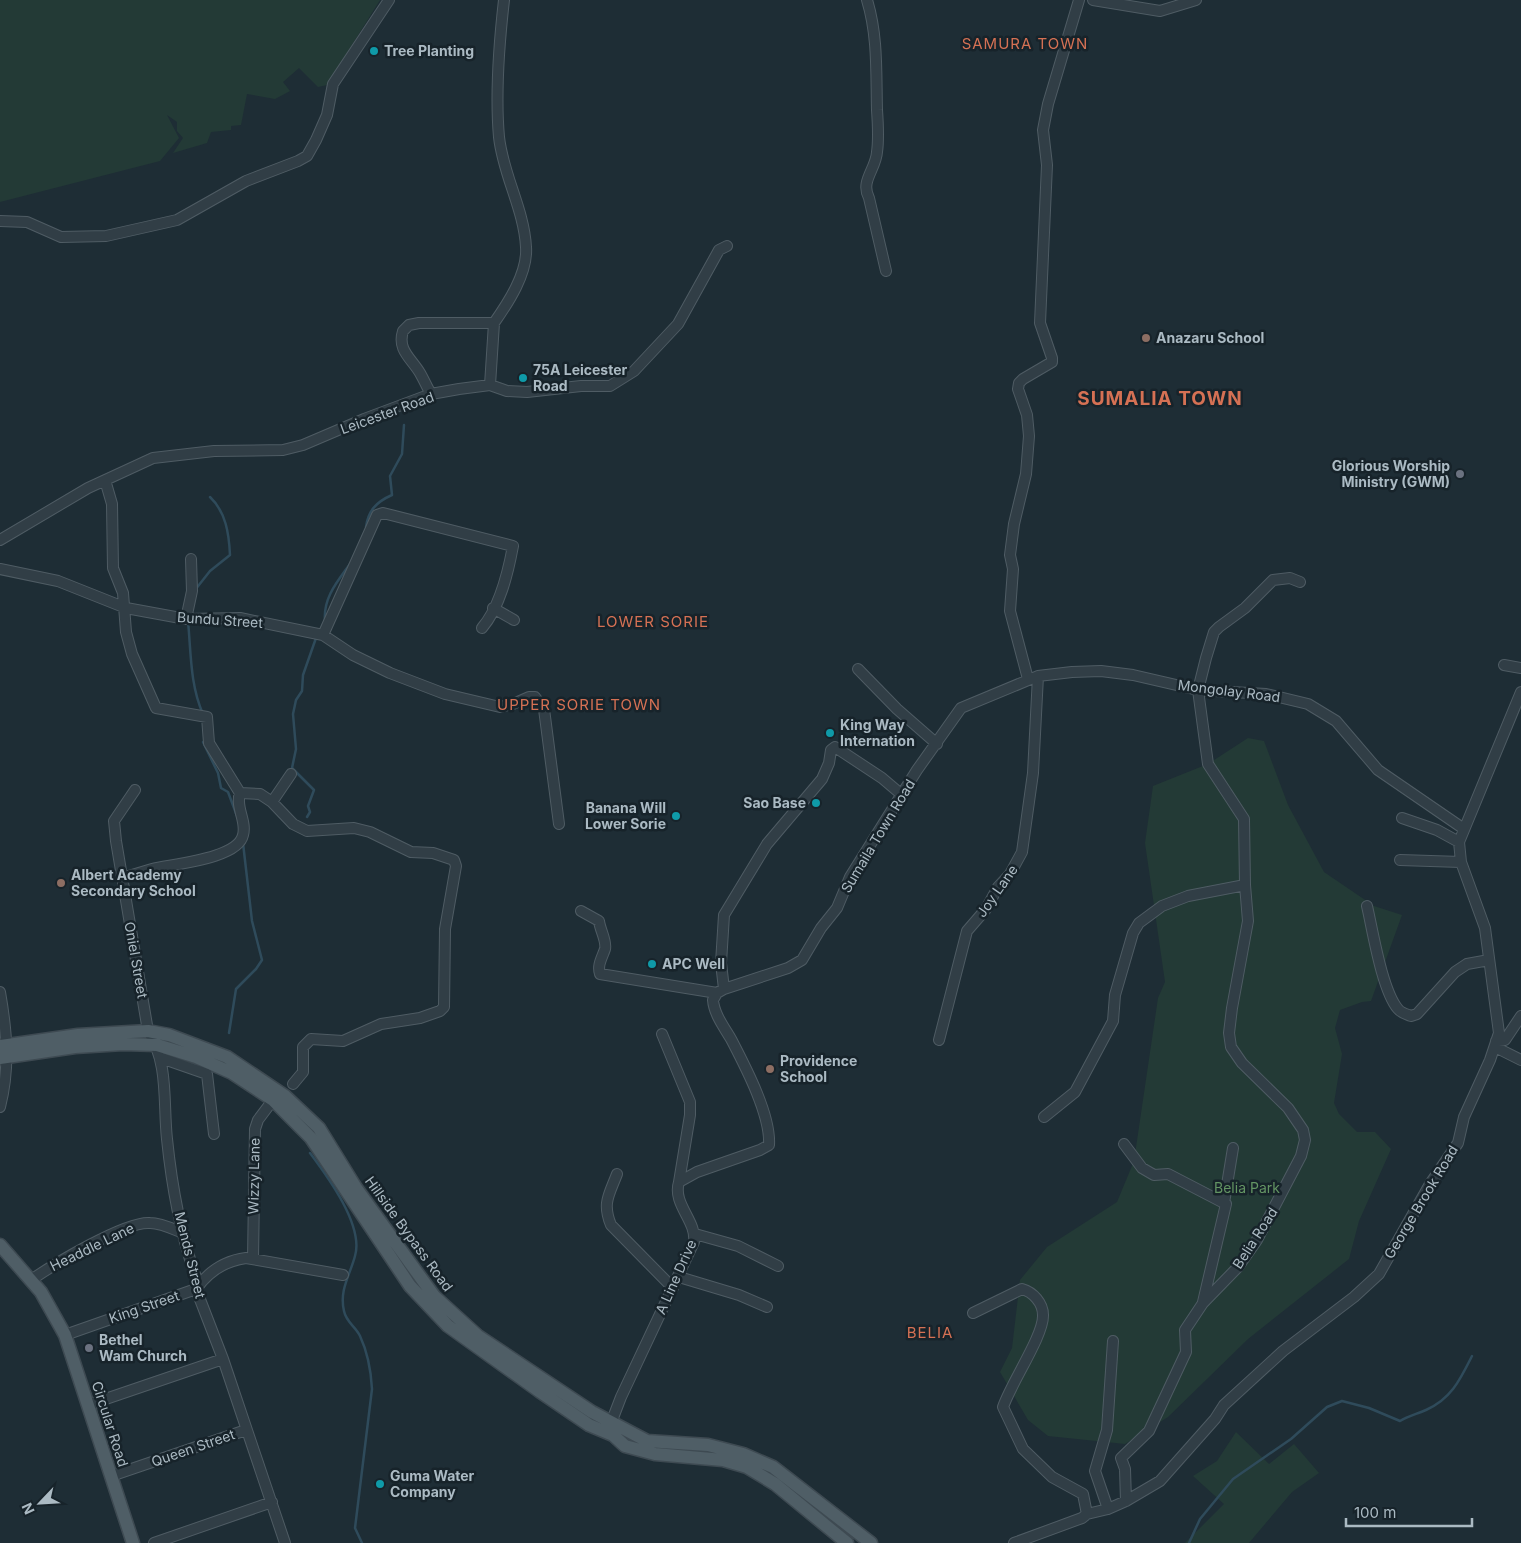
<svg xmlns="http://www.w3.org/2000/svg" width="1521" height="1543" viewBox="0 0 1521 1543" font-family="Inter,sans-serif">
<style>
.green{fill:#233a36}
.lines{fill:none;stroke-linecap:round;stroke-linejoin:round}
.stream{stroke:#2f4b5b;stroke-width:2.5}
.minor-casing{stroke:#4f5c64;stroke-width:12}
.major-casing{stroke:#3e4a52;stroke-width:15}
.minor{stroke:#313e46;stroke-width:10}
.major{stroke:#4f5e66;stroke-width:12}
.culture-dot{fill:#0f9aa8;stroke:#17232a;stroke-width:2}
.education-dot{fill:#8d6e63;stroke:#17232a;stroke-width:2}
.worship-dot{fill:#6b7280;stroke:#17232a;stroke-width:2}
.labels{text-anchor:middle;stroke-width:5;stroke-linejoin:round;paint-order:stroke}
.poi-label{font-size:14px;font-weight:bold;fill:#abbac3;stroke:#17232a;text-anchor:start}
.street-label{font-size:14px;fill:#abbac3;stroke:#17232a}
.park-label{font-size:14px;fill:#639463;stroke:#17232a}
.neighbourhood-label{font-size:15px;letter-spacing:1px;fill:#d57154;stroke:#17232a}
.district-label{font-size:19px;font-weight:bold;letter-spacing:1px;fill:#d57154;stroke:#17232a}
</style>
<rect width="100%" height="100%" fill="#1e2d35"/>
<path class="green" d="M0 0H380L327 85 318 87 299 68 283 82 290 91 275 99 247 94 241 125 231 126V130L211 132 207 143 173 153 183 138 177 131V122L167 115 179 138 160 161 0 202Z
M1248 738 1264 741 1288 805 1324 872 1374 906 1402 915 1371 1001 1362 1002 1340 1010 1335 1028 1342 1054 1334 1103 1339 1114 1357 1132H1375L1391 1149 1359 1221 1349 1259 1248 1339 1168 1417 1125 1444 1048 1436 1028 1420 1000 1372 1012 1348 1020 1280 1047 1247 1117 1202 1134 1161 1158 998 1165 982 1145 843 1153 786 1208 764Z
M1236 1432 1269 1464 1294 1444 1319 1473 1292 1492 1249 1543H1185L1224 1504 1193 1476 1217 1461Z"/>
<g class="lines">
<path class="stream" d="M366 527C368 511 376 502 392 495L390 476 402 454 404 425
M195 590 210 571 230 555C229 534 226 512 210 497
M188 621C191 652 190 685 203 714
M325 621C323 598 337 582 350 564
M207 740 203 742 218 773 221 788 228 792 237 816
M307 817 310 812 308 806 314 790 292 768 296 749 293 714 296 700 302 691 303 675 316 638
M229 1033 236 989 256 969 262 960 252 921 243 843
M310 1153C328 1177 364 1226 355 1256 350 1275 339 1290 344 1311 346 1322 356 1327 360 1336 368 1353 371 1371 372 1389L355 1528 362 1543
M1189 1543 1200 1519 1233 1479 1291 1439 1327 1407 1342 1401 1369 1408 1400 1421C1408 1416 1417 1414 1426 1410 1451 1399 1460 1380 1472 1356"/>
<defs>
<path id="minor" d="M867 0C878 36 876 73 877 110 878 124 879 138 877 152 876 169 860 181 869 198L886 271
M1093 0 1160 11 1196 0
M0 221 27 222 61 237 106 236 177 220 246 181 298 161 307 156 316 140 327 115 333 84 389 0
M490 385 494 323
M431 394C427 387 424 380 420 373 411 358 397 350 403 331L409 325 419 323H494C508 303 528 273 526 247 524 209 503 175 499 137 495 92 499 44 504 0
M105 480 112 504 113 568 123 593 126 632 132 654 156 708 207 717 209 743 240 793C235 807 247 821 243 835 238 859 172 864 152 869 142 872 132 875 122 878
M0 540 88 488 153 458 214 451 283 450 303 445 364 419 431 394 459 389 490 385 507 391 527 392 581 386H610L634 371 678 324 719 250 727 246
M0 569 58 581 126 608 186 619 240 618 323 635 353 655 390 673 445 694 500 707 513 704 529 697H535L544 709 559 824
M493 608 514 620
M186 619 192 591 191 559
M323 635 377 515 383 513 513 546C508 573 500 607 482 628
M1504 665 1521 668
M858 669 897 709 937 744
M1028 679 1010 611 1013 569 1010 555 1014 524 1026 474 1029 436 1027 415 1018 389 1019 383 1023 379 1052 362V358L1040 323 1047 165 1043 130 1048 104 1079 0
M135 790 114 821 116 841 148 1031C169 1063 163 1103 167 1139 172 1188 181 1239 199 1285
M240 793 260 794 272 802 293 824 307 831 354 828 370 832 411 852 433 853 454 860 456 866 445 929 444 1007 440 1011 420 1018 381 1024 343 1041 311 1039 303 1047V1072L293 1084
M272 802 291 774
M1402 818 1437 830 1459 842
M1400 860 1461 862
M1367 906C1373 932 1382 990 1398 1009 1401 1013 1406 1014 1411 1016L1417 1014 1455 972 1467 964 1489 960
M581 911 599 921C600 930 607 941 605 949 602 958 597 965 600 974L717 993
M724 989 721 963 724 915 767 844 822 779 829 763 831 750 835 747 882 778 902 795
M0 992C7 1032 10 1068 0 1107
M662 1034 690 1102V1115L679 1182
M939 1040 967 931 986 909 998 887 1010 874 1022 852 1033 773 1038 676
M1496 1041 1505 1040 1521 1016
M1495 1047 1521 1060
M161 1058 207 1074 214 1134
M1044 1117 1075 1092 1113 1021 1115 995 1133 933 1139 923 1162 906 1188 896 1245 885
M1124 1144 1142 1168 1154 1175 1168 1174 1224 1203
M617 1174C609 1195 602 1203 611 1225L673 1288
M695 1234 738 1246 778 1266
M253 1259 255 1129 258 1120 273 1100
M679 1277 739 1295 767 1307
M31 1280C53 1265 125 1221 150 1223 161 1223 173 1229 183 1233
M1203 1302 1226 1204 1224 1203 1233 1148
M973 1313 1022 1289C1033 1292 1043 1303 1043 1315 1044 1335 1011 1383 1003 1407L1023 1449 1052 1477 1083 1494 1087 1514
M65 1335 196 1289
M88 1405 223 1359
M612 1429 611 1423 621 1397 694 1242C697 1221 672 1204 679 1182L697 1172 760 1150 769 1145C771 1115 745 1066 731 1039 724 1027 714 1014 713 1000L717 993 724 989 788 968 802 960 821 928 837 908 850 877 917 770 961 708 1038 676 1072 672 1101 671 1133 675 1198 690 1266 694 1308 704 1336 721 1378 770 1464 829
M111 1476 246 1430
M1126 1501 1125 1469 1121 1458 1149 1431 1186 1352 1185 1330 1203 1303 1238 1267 1257 1240 1301 1156 1305 1140 1303 1130 1288 1108 1242 1063 1231 1047 1229 1033 1232 1008 1248 921 1245 885 1244 819 1208 764 1198 690 1206 658 1214 632 1219 627 1245 608 1273 580 1290 578 1300 582
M1108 1509 1095 1471 1107 1430 1113 1341
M154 1543 272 1502
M285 1543 223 1359 196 1289C208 1272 223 1261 246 1258L343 1275
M1014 1543 1082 1518 1087 1514 1108 1509 1126 1501 1160 1481 1215 1419 1224 1405 1283 1351 1354 1297 1379 1274 1430 1184 1458 1143 1464 1117 1490 1060 1499 1033 1485 928 1461 862 1459 842 1521 692"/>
<path id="major" d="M0 1046 78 1035 148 1031 169 1035 227 1057 285 1096 319 1128 356 1188 434 1296 478 1336 592 1412 647 1441 708 1445 743 1454 773 1467 871 1543
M0 1058 75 1047 123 1044 157 1045 196 1057 232 1073 273 1100 311 1138 410 1286 448 1326 539 1391 589 1425 613 1435 625 1446 655 1454 723 1460 747 1467 775 1484 847 1543
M0 1245 41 1292 65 1335 133 1543"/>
</defs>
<use href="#minor" class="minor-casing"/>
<use href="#major" class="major-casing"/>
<use href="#minor" class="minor"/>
<use href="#major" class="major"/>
</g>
<g class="culture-dot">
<circle cx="374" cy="51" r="5"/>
<circle cx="523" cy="378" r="5"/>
<circle cx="830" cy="733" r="5"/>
<circle cx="816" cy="803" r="5"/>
<circle cx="676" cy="816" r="5"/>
<circle cx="652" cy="964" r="5"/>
<circle cx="380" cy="1484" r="5"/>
</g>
<g class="education-dot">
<circle cx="1146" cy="338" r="5"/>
<circle cx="61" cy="883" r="5"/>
<circle cx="770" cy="1069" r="5"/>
</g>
<g class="worship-dot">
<circle cx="1460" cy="474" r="5"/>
<circle cx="89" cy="1348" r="5"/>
</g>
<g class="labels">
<g class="poi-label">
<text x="384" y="56">Tree Planting</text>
<text x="1156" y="343">Anazaru School</text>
<text x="533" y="375">75A Leicester<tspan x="533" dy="16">Road</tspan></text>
<text x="1450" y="471" text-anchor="end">Glorious Worship<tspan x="1450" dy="16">Ministry (GWM)</tspan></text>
<text x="840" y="730">King Way<tspan x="840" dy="16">Internation</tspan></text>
<text x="806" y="808" text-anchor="end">Sao Base</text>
<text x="666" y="813" text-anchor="end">Banana Will<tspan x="666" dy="16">Lower Sorie</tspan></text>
<text x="71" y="880">Albert Academy<tspan x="71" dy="16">Secondary School</tspan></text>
<text x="662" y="969">APC Well</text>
<text x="780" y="1066">Providence<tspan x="780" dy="16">School</tspan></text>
<text x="99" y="1345">Bethel<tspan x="99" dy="16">Wam Church</tspan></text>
<text x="390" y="1481">Guma Water<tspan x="390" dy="16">Company</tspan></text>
</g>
<g class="street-label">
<text transform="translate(387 413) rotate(-20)" y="5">Leicester Road</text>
<text transform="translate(220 620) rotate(4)" y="5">Bundu Street</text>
<text transform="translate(1229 691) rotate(7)" y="5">Mongolay Road</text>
<text transform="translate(878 836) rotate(-59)" y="5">Sumaila Town Road</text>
<text transform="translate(997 891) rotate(-55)" y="5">Joy Lane</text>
<text transform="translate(136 960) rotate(80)" y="5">Oniel Street</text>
<text transform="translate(254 1176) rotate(-89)" y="5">Wizzy Lane</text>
<text transform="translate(1421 1202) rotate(-59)" y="5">George Brook Road</text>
<text transform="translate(409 1234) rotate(54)" y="5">Hillside Bypass Road</text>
<text transform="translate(1255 1238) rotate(-57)" y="5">Belia Road</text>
<text transform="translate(92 1247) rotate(-26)" y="5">Headdle Lane</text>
<text transform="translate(190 1255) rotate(76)" y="5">Mends Street</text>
<text transform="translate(676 1277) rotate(-66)" y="5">A Line Drive</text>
<text transform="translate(144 1307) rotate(-19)" y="5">King Street</text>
<text transform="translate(110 1424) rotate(72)" y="5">Circular Road</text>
<text transform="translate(193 1448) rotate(-19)" y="5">Queen Street</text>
</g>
<g class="park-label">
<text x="1247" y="1193">Belia Park</text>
</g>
<g class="neighbourhood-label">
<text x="1025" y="49">SAMURA TOWN</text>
<text x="653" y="627">LOWER SORIE</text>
<text x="579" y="710">UPPER SORIE TOWN</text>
<text x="930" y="1338">BELIA</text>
</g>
<g class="district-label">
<text x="1160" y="405">SUMALIA TOWN</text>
</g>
</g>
<g transform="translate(40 1503) rotate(245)" stroke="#17232a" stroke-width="4" paint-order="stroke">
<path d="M0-4L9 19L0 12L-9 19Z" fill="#abbac3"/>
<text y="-8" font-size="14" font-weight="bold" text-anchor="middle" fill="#abbac3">N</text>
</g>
<path d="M1346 1518v8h126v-8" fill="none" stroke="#abbac3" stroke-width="2.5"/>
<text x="1354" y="1518" font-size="15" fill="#abbac3" stroke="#17232a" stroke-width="4" paint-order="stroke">100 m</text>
</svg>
